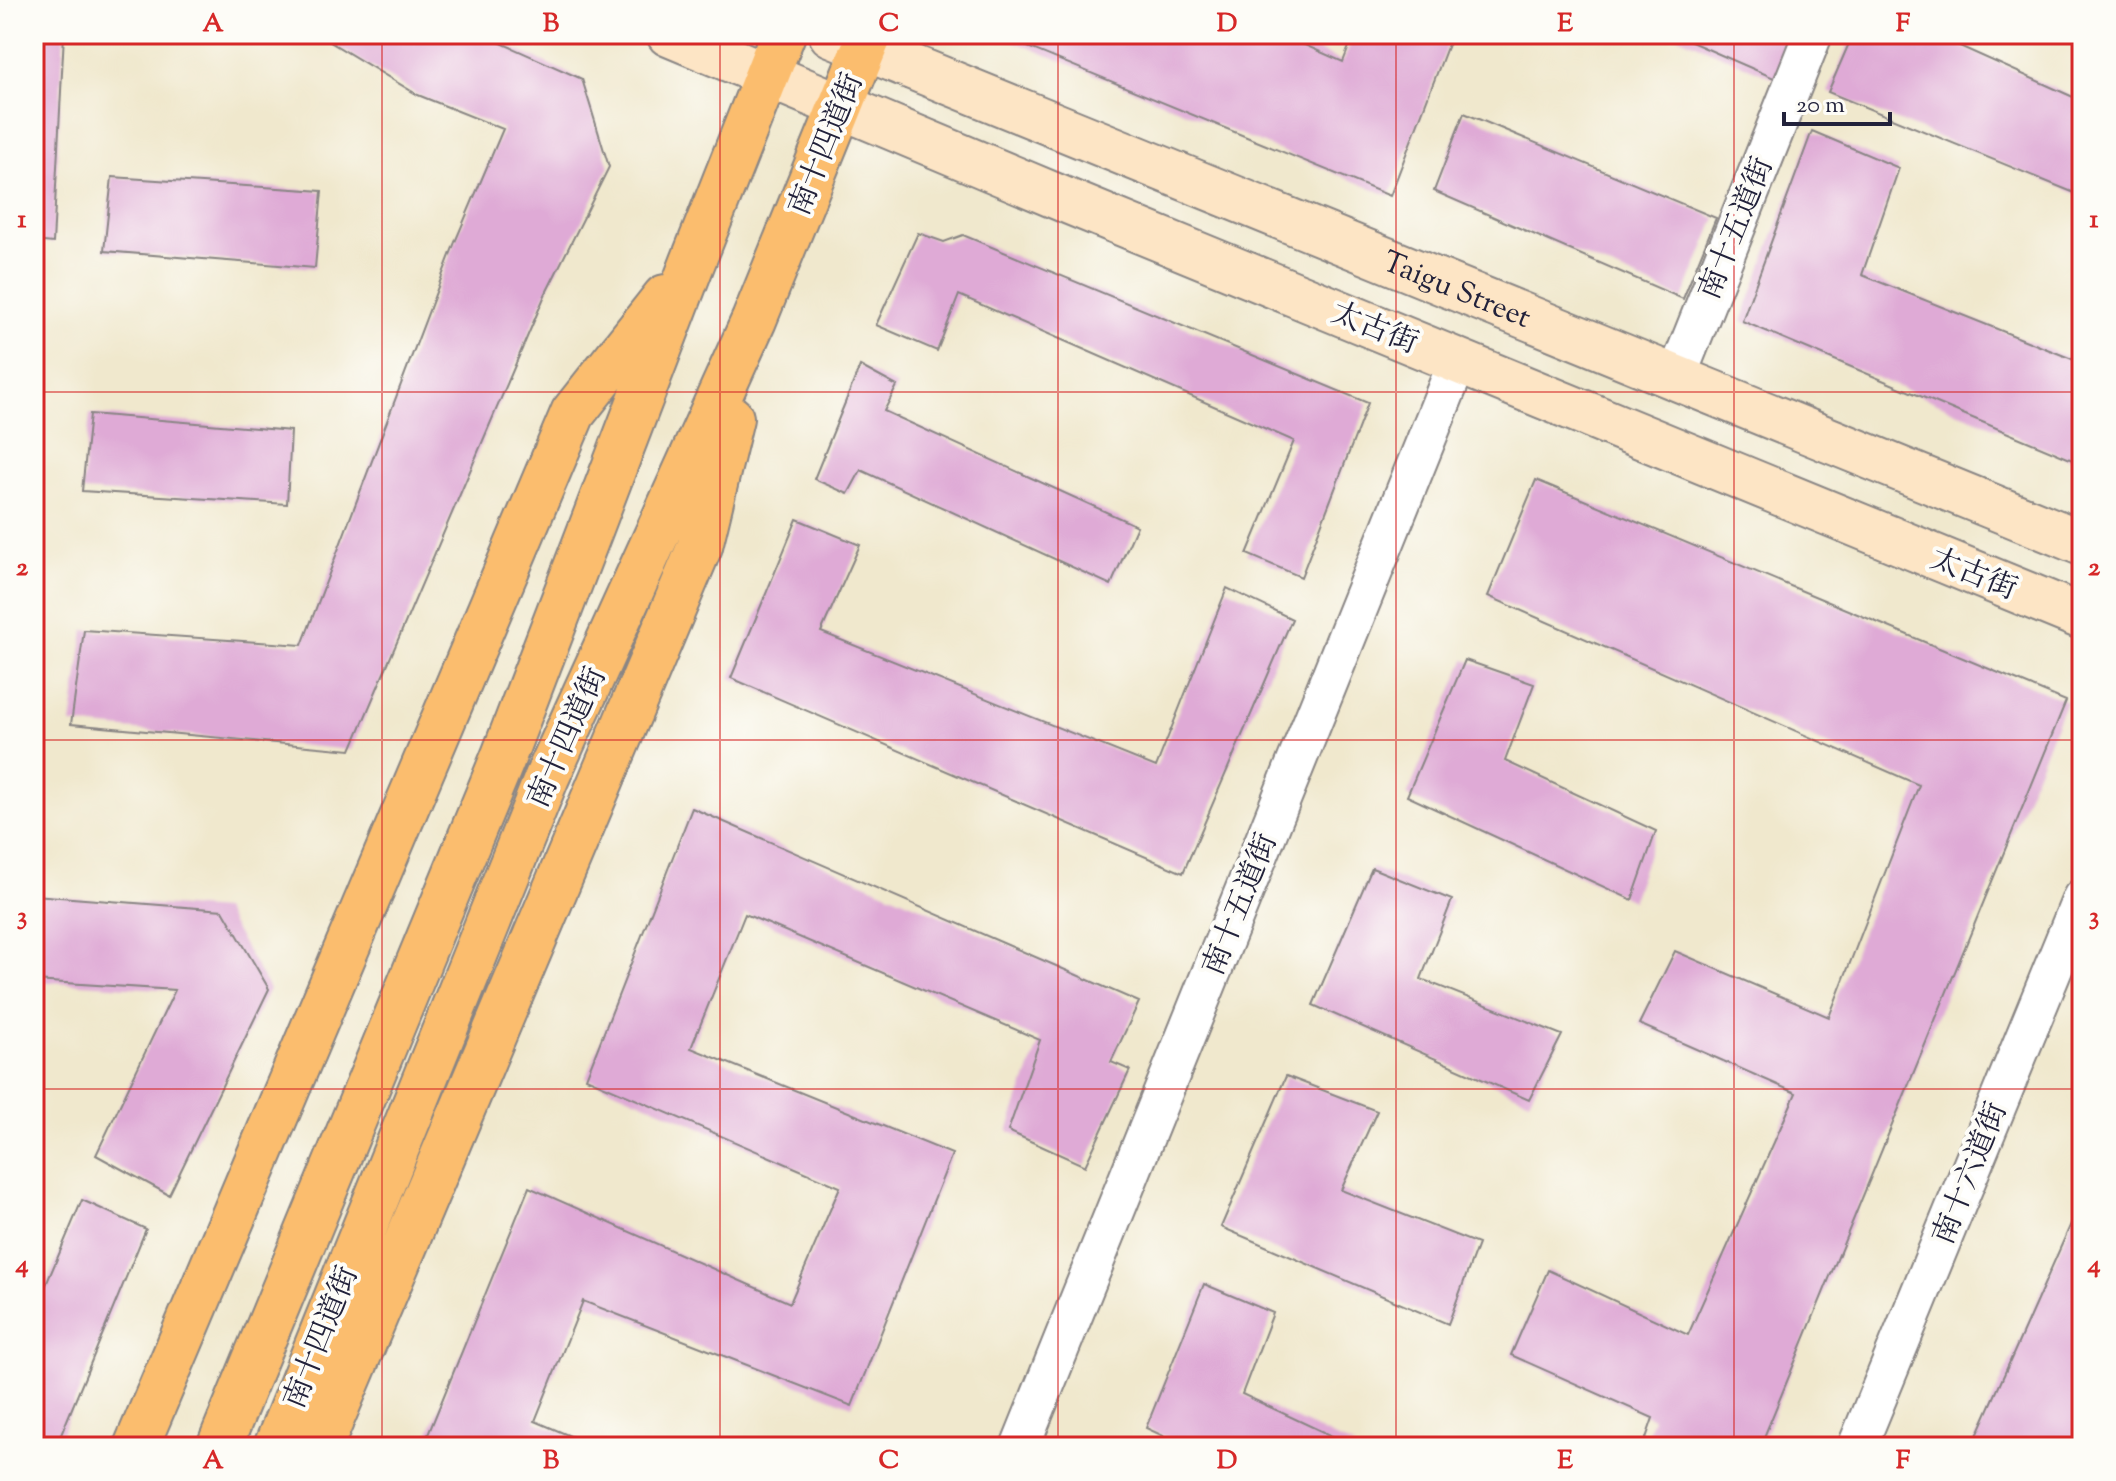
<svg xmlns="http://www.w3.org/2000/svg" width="2116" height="1481" viewBox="0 0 2116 1481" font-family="'Sorts Mill Goudy','Noto Serif SC',serif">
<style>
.building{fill:#dfaad6}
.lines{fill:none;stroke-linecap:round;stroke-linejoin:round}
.tertiary-casing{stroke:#898584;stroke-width:42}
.secondary-casing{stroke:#898584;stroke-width:48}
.primary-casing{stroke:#898584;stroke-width:48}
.tertiary{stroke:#fff;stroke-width:38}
.secondary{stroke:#fde5c5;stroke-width:44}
.primary{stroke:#fbbd6e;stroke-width:44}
.grid{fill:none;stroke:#d62828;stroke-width:2;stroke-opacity:0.55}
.labels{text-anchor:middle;stroke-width:8;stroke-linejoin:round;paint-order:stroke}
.street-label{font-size:30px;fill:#22223b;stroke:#fdfcf7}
.neatline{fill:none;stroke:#d62828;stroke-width:3}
.grid-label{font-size:26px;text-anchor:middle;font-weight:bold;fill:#d62828}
</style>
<rect width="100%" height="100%" fill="#fdfcf7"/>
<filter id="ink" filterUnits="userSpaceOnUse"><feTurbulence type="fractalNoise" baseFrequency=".0125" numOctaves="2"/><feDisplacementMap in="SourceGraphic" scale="16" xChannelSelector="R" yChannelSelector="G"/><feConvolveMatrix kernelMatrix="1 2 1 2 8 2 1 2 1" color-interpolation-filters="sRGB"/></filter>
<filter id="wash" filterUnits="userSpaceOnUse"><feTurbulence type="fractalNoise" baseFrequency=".006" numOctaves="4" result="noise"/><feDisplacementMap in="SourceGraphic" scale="32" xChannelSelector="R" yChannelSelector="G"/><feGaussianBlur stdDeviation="1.8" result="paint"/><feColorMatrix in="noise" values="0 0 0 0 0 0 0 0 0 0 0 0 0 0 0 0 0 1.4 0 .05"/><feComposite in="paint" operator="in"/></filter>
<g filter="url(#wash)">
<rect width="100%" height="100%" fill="#f0e8cd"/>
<g id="blocks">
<path class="building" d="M34 34H64L53 243 34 241Z
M317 34H481L582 79 609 167 545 295 351 750 71 724 84 630 302 645 455 242 503 129 418 95Z
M996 34H1280L1343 62 1354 34H1452L1390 196Z
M1673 34H1803L1783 82Z
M1853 34H1933L2082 101V196L1828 92Z
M1464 113 1716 218 1683 299 1434 191Z
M1812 131 1899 168 1862 275 2082 363V464L1742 321Z
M112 177 322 191 315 268 104 251Z
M918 233 944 242 963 235 1368 403 1301 577 1247 554 1294 441 959 295 937 351 876 325Z
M860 366 897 386 884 411 1137 526 1111 585 861 470 848 494 814 479Z
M90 414 291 431 287 504 82 491Z
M1536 480 2066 701 1760 1447H1643L1653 1418 1511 1355 1548 1270 1688 1335 1796 1093 1639 1024 1675 951 1829 1017 1919 785 1488 596Z
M797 519 860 545 821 632 1156 767 1227 588 1292 619 1183 873 731 678Z
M1465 660 1534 684 1505 761 1656 831 1632 900 1407 796Z
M692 808 1139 1002 1111 1062 1130 1070 1085 1166 1008 1131 1040 1040 745 914 691 1048 952 1154 852 1406 583 1301 535 1421 596 1447H423L529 1187 790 1303 840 1187 586 1078Z
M1372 868 1452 900 1421 979 1562 1035 1529 1100 1313 1005Z
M34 895 223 910 269 989 169 1195 96 1155 175 990 34 981Z
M1286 1076 1377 1111 1341 1190 1478 1244 1448 1324 1221 1227Z
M2082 1199V1447H1972Z
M82 1200 146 1229 56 1447H34V1313Z
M1204 1284 1273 1313 1242 1394 1355 1447H1187L1146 1428Z"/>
</g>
</g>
<g filter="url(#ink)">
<use href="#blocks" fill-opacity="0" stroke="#898584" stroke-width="2"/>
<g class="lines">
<defs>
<path id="tertiary" d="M1676 378 1813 34
M1020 1447 1458 361
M1857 1447 2082 898"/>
<g id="secondary">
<path d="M669 34 1065 200 2082 617"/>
<path id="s1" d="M831 34 2082 543"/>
</g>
<path id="primary" d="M136 1447 573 413 665 297
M219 1447 503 758 692 264 783 34
M276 1447 547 777 754 320 870 34
M320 1447 700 546 731 418"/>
</defs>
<use href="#tertiary" class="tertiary-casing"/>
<use href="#secondary" class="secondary-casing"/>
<use href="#primary" class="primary-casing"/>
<use href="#tertiary" class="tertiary"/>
<use href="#secondary" class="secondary"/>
<use href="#primary" class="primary"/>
</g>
</g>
<path class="grid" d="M382 34V1447M720 34V1447M1058 34V1447M1396 34V1447M1734 34V1447M34 392H2082M34 740H2082M34 1089H2082"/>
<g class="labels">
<g class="street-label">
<text transform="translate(825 144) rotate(-68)" y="10">南十四道街</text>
<text transform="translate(1735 228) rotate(-68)" y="10">南十五道街</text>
<text dy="10" stroke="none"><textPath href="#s1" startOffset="676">Taigu Street</textPath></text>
<text transform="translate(1375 327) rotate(22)" y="10">太古街</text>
<text transform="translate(1974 573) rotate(22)" y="10">太古街</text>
<text transform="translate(566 737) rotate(-66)" y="10">南十四道街</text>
<text transform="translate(1239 904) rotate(-68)" y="10">南十五道街</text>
<text transform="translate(1969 1173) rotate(-68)" y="10">南十六道街</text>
<text transform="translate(320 1337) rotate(-68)" y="10">南十四道街</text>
</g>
</g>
<rect width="2116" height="1481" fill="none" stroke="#fdfcf7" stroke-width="88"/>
<path d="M1784 112v12h106v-12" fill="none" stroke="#22223b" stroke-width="4"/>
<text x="1796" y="112" font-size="24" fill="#22223b" stroke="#fdfcf7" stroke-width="6" paint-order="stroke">20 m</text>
<rect x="44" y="44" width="2028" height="1393" class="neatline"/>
<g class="grid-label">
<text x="213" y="31">A</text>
<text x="551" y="31">B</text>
<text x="889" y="31">C</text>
<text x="1227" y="31">D</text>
<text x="1565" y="31">E</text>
<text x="1903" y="31">F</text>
<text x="22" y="227">1</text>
<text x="2094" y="227">1</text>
<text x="22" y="575">2</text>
<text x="2094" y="575">2</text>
<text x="22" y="924">3</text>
<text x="2094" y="924">3</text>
<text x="22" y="1272">4</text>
<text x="2094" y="1272">4</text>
<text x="213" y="1468">A</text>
<text x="551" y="1468">B</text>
<text x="889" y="1468">C</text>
<text x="1227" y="1468">D</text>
<text x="1565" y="1468">E</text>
<text x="1903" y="1468">F</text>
</g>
</svg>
